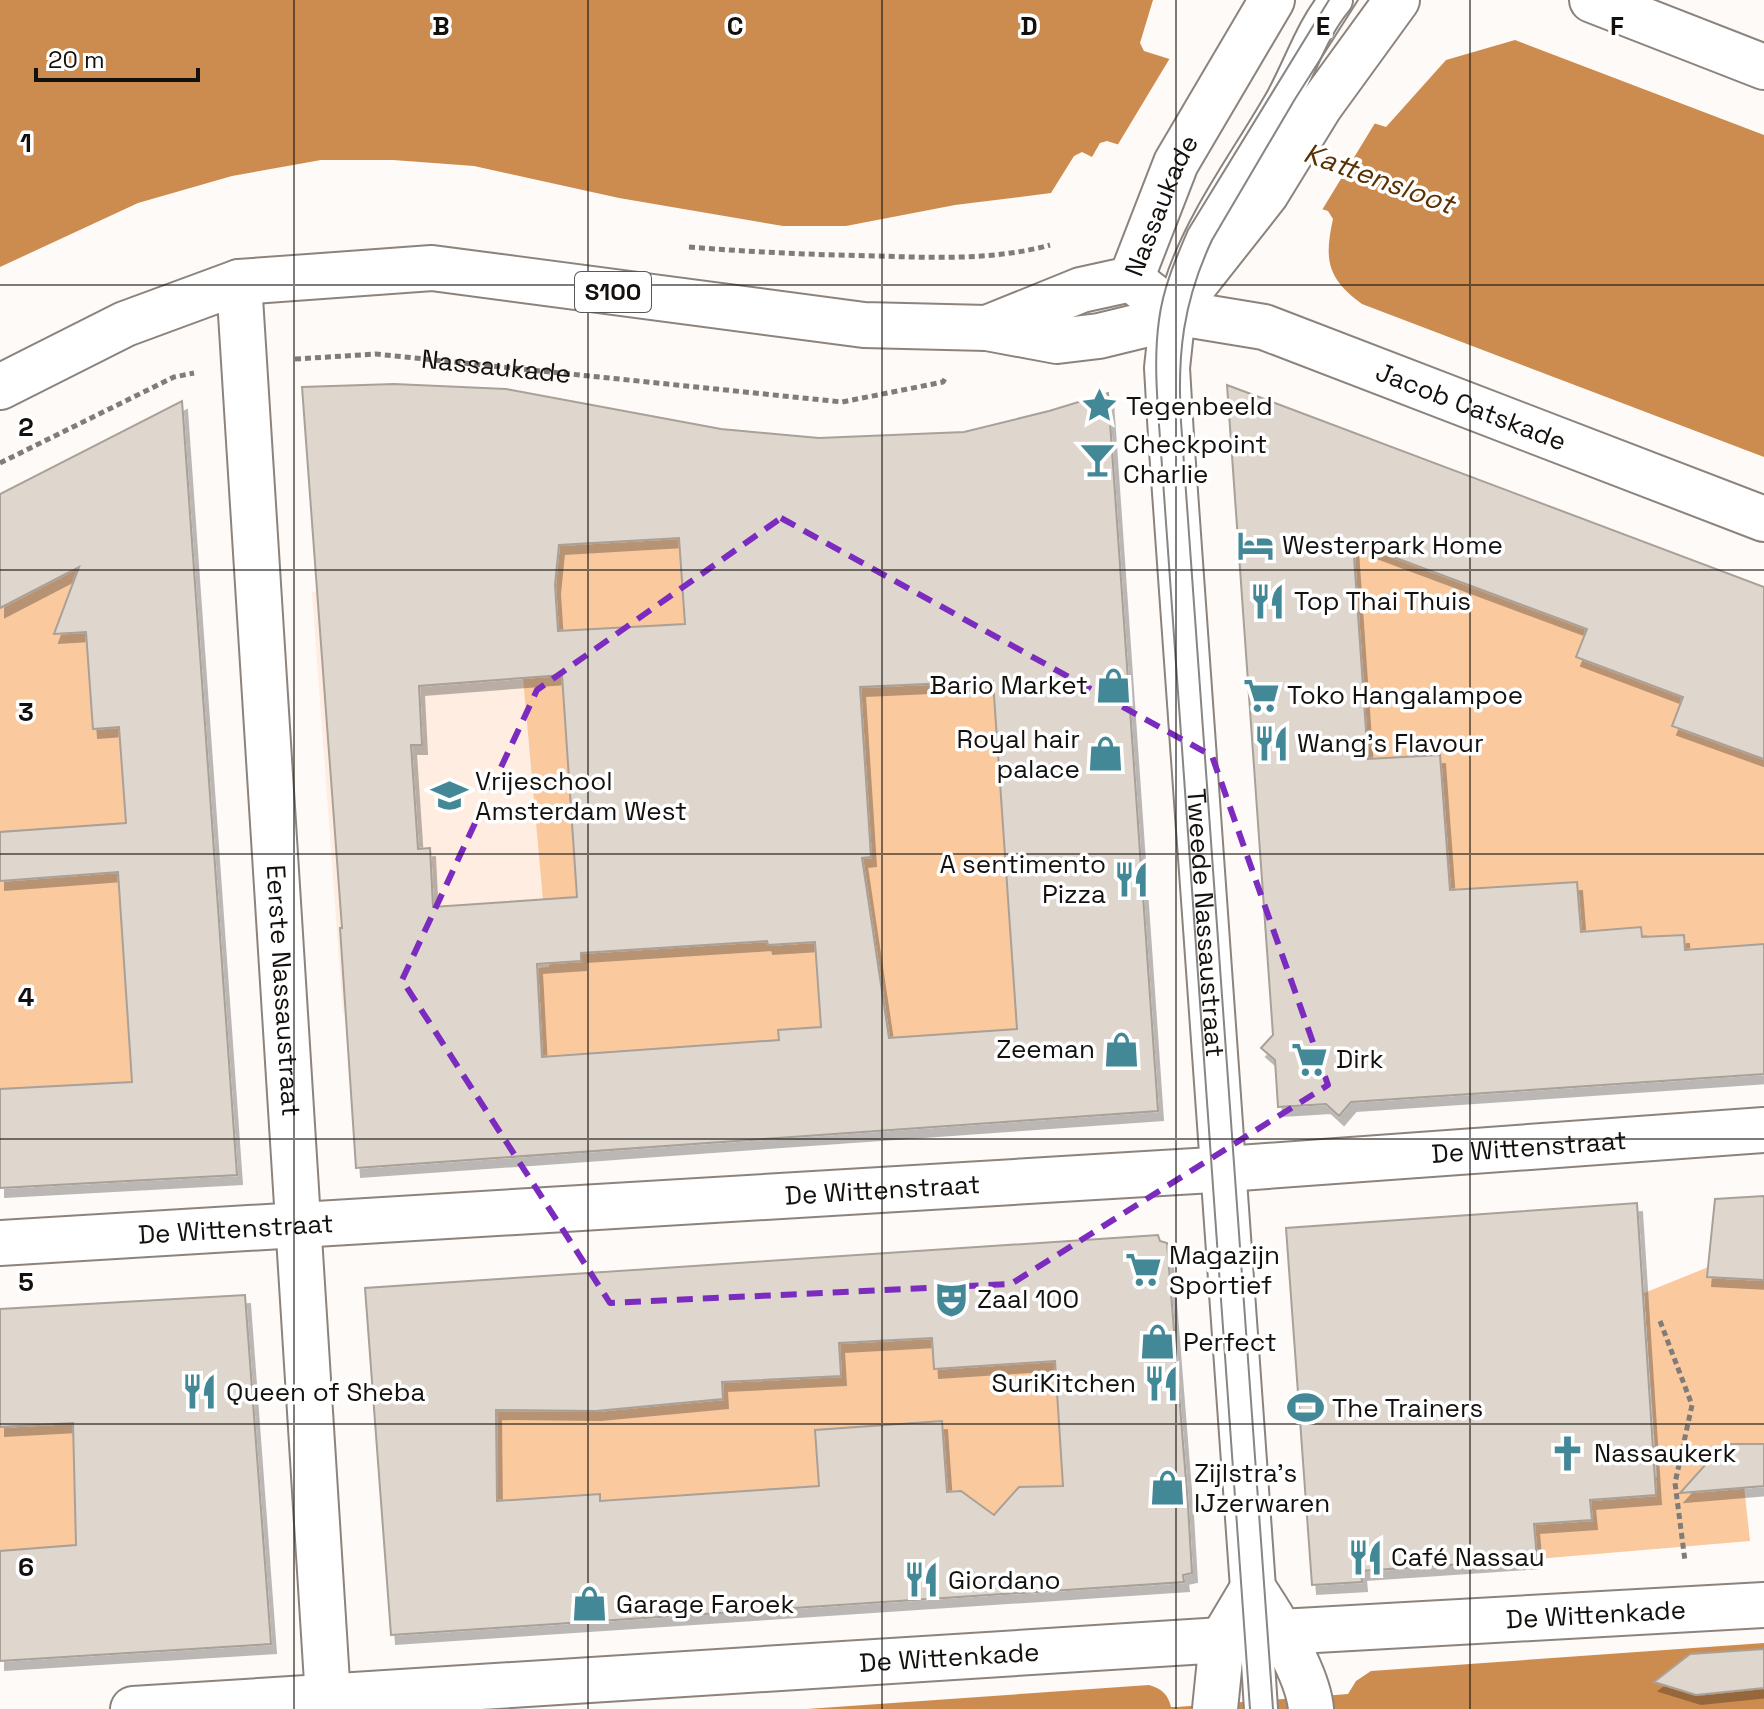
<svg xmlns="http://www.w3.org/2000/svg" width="1764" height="1709" viewBox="0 0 1764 1709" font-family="'Space Grotesk',sans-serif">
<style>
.built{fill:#feede0}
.green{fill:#fac99e}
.water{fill:#cd8c4f}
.pier{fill:#fefaf7}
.building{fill:#dfd6ce;stroke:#a9a098;stroke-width:2;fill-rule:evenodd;filter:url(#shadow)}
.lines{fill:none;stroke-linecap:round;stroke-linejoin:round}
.lane-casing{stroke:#8c837c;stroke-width:36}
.street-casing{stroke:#8c837c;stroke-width:48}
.secondary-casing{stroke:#8c837c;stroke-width:48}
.primary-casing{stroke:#8c837c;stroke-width:48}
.path{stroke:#807c79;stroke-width:5;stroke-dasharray:6 4;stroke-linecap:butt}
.lane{stroke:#fff;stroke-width:32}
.street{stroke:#fff;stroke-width:44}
.secondary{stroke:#fff;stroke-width:44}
.primary{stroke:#fff;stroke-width:44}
.tram{stroke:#888582;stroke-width:2}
.marked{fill:none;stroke:#7b2cbf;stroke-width:6;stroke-dasharray:16 10;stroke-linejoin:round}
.grid{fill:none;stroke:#13100d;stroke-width:2;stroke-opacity:0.55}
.labels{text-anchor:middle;stroke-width:7;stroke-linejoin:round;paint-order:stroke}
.shield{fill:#fff;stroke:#5a5856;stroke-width:2}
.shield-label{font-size:24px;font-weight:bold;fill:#13100d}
.street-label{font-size:26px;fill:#13100d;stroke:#fff}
.poi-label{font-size:26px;fill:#13100d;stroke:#fff;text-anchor:start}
.water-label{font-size:28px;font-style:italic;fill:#5b3100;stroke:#fff}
.grid-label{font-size:26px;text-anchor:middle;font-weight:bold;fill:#13100d;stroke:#fff;stroke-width:7;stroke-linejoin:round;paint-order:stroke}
</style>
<defs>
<filter id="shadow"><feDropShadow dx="5" dy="9" stdDeviation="0" flood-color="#0004"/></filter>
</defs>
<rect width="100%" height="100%" fill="#fefaf7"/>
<path class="built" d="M558 572 584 1000 343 1014 312 592Z"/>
<path class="green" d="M361 414 1059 455 1102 1033 410 1094 403 980 549 967 517 611Z
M1281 500 1764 673V1024L1330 1042Z
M103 524 165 1090 0 1102V577Z
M1764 1262V1456L1741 1458 1750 1541 1537 1559 1529 1491 1657 1477 1644 1293 1711 1266Z
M1133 1286 1159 1513 464 1550 441 1337Z
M176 1339 192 1574 0 1584V1348Z"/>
<path class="water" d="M0 0H1153L1140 43 1144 51 1386 127 1446 60 1515 40 1764 135V457L1362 304C1327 278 1324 260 1333 219L1328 211 1107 141 1100 143 1092 157 1082 152 1074 156 1051 193 955 205 846 226H783L619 198 474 166 393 160H321L232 176 138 203 0 267Z
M1764 1643V1709H807L1149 1685C1162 1689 1168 1694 1171 1707H1177L1348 1694 1356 1681 1371 1671Z"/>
<path class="pier" d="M1170 58 1225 76 1375 123 1322 210 1117 146Z"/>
<path class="building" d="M394 384 506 389 721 429 819 438 964 432 1049 411 1108 393 1158 1111 356 1168 340 928H342L302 387ZM679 538 685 624 558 631 555 585 559 545ZM562 675 577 897 433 907 430 848 418 849 411 745H422L419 686ZM993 681 1017 1029 889 1038 862 858 871 857 860 687ZM767 941 768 945 815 942 821 1027 778 1030 779 1040 542 1057 537 964 581 961V953Z
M1227 385 1764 587V759L1672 726 1683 697 1576 657 1587 629 1353 542 1368 759 1440 755 1450 890 1577 882 1581 932 1641 927 1642 937 1684 935 1685 950 1764 944V1074L1351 1102 1339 1116 1326 1104 1278 1107 1275 1060 1261 1048 1273 1035Z
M182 401 237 1175 0 1188V1089L132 1082 118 872 0 881V832L126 823 119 727 93 729 86 632 54 634 79 567 0 608V494Z
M1764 1196V1280L1707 1277 1715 1199Z
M1637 1203 1656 1495 1590 1500 1592 1520 1534 1524 1537 1559 1361 1571 1362 1582 1312 1585 1286 1228Z
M1158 1235 1160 1241 1167 1243 1188 1506 1192 1573 1183 1575 1184 1582 391 1635 365 1288ZM932 1338 934 1369 1055 1361 1063 1486 1019 1487 994 1515 961 1491 947 1492 942 1421 815 1430 819 1486 600 1501V1494L497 1501 496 1410 596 1411 723 1399 722 1382 841 1376 839 1343Z
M245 1295 271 1644 0 1661V1551L76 1545 73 1423 0 1427V1309Z
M1724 1444H1764V1486L1680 1493Z
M1764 1649V1688L1696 1695 1654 1682 1690 1654Z"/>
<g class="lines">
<defs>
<path id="lane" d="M1180 288C1202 219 1248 160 1283 98 1301 65 1312 29 1336 0
M1255 1616 1261 1709"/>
<g id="street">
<path d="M1592 0 1764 67"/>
<path id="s2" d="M239 282 328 1698"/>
<path id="s3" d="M1173 312 1264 327 1764 519"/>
<path id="s4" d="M0 1243 1212 1170 1764 1130"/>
<path id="s5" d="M133 1709 1222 1640 1280 1632 1764 1605"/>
</g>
<g id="secondary">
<path id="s6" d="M1131 279 1173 312 1167 368 1171 436 1253 1588C1273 1618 1308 1674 1311 1709"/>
<path d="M1215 1709 1222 1640 1253 1588"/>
</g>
<g id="primary">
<path id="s7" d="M987 328 1081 290 1131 279 1176 163 1272 0"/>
<path d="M0 387 125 324 239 282 432 268 864 325 987 328 1057 341 1099 336 1140 326 1173 312 1266 194 1320 106 1397 0"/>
</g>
</defs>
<use href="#lane" class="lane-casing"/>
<use href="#street" class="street-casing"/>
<use href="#secondary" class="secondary-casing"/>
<use href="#primary" class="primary-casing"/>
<g class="path">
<path d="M689 247C752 252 815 255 879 256 933 258 997 260 1050 245"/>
<path id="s1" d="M295 359 376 354 842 402 943 382 946 377"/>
<path d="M0 463 174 377 194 373"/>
<path d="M1660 1321 1692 1405 1675 1483 1685 1561"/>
</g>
<use href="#lane" class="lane"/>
<use href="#street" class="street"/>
<use href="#secondary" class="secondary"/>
<use href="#primary" class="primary"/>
<path class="tram" d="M1250 1709 1161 452C1158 408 1153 363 1159 320 1163 288 1176 258 1188 230L1329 0
M1273 1709 1181 422C1177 354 1183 302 1212 240L1295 99 1358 0"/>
</g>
<path class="marked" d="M781 518 1212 756 1328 1085 1011 1284 610 1303 402 980 537 690Z"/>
<path class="grid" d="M294 0V1709M588 0V1709M882 0V1709M1176 0V1709M1470 0V1709M0 285H1764M0 570H1764M0 854H1764M0 1139H1764M0 1424H1764"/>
<defs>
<symbol id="sight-bare" viewBox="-9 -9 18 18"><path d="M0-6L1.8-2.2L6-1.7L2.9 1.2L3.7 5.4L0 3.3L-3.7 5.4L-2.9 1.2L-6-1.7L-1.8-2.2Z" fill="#438896" stroke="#fff" stroke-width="2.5" paint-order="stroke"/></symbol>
<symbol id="bar-bare" viewBox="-9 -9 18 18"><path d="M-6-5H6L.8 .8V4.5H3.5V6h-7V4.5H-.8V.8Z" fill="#438896" stroke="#fff" stroke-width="2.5" paint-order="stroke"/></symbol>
<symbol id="hotel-bare" viewBox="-9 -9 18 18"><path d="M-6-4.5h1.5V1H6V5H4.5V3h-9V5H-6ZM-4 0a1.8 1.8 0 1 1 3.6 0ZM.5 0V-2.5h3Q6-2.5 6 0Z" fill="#438896" stroke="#fff" stroke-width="2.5" paint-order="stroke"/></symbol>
<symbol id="restaurant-bare" viewBox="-9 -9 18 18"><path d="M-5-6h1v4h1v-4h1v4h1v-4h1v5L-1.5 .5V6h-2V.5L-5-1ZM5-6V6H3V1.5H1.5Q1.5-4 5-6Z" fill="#438896" stroke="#fff" stroke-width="2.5" paint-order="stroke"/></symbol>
<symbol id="shop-bare" viewBox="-9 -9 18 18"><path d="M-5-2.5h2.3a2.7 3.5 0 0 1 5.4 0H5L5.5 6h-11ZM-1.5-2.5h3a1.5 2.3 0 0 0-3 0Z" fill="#438896" stroke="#fff" stroke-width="2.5" paint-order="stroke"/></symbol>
<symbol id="supermarket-bare" viewBox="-9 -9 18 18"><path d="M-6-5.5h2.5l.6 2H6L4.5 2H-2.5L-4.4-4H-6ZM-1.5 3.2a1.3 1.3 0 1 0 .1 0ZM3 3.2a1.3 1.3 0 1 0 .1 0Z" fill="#438896" stroke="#fff" stroke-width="2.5" paint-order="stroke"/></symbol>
<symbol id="school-bare" viewBox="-9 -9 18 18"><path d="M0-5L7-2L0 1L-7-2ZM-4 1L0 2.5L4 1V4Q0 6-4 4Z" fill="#438896" stroke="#fff" stroke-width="2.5" paint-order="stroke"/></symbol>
<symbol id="theatre-bare" viewBox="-9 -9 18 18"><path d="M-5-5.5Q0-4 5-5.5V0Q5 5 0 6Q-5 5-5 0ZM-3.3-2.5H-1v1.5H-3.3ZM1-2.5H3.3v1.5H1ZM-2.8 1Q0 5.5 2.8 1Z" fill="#438896" stroke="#fff" stroke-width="2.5" paint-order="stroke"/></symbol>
<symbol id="stadium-bare" viewBox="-9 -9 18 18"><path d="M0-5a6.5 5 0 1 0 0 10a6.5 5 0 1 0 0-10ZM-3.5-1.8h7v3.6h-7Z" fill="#438896" stroke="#fff" stroke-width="2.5" paint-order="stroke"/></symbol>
<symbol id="church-bare" viewBox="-9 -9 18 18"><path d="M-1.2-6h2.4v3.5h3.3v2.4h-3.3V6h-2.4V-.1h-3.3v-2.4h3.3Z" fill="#438896" stroke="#fff" stroke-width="2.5" paint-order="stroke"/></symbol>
</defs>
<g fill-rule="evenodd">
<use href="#sight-bare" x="1074" y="380" width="51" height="51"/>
<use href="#bar-bare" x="1072" y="434" width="51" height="51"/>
<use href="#hotel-bare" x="1230" y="520" width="51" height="51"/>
<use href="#restaurant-bare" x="1242" y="576" width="51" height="51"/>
<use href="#shop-bare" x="1088" y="660" width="51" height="51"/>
<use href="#supermarket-bare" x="1236" y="670" width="51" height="51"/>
<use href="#restaurant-bare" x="1246" y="718" width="51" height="51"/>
<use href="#shop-bare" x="1080" y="728" width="51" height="51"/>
<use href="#school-bare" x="424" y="770" width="51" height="51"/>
<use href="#restaurant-bare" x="1106" y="854" width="51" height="51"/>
<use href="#shop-bare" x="1096" y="1024" width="51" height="51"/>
<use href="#supermarket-bare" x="1284" y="1034" width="51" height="51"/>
<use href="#supermarket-bare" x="1118" y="1244" width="51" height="51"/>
<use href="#theatre-bare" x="926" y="1274" width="51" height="51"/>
<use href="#shop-bare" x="1132" y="1316" width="51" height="51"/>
<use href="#restaurant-bare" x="1136" y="1358" width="51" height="51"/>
<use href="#restaurant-bare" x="174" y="1366" width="51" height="51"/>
<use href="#stadium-bare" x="1280" y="1382" width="51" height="51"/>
<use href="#church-bare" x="1542" y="1428" width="51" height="51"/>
<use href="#shop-bare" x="1142" y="1462" width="51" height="51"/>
<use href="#restaurant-bare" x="1340" y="1532" width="51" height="51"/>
<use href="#restaurant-bare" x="896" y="1554" width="51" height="51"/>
<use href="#shop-bare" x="564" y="1578" width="51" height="51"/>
</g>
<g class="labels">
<rect class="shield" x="575" y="272" width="76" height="40" rx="6"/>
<g class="shield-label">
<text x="613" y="300">S100</text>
</g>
<g class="street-label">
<text dy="9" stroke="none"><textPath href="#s7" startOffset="232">Nassaukade</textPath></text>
<text dy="9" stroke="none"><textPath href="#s1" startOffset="202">Nassaukade</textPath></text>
<text dy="9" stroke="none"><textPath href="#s3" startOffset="314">Jacob Catskade</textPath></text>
<text dy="9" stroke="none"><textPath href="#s6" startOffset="666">Tweede Nassaustraat</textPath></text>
<text dy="9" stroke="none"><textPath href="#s2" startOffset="710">Eerste Nassaustraat</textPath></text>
<text dy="9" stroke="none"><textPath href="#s4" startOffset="1532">De Wittenstraat</textPath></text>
<text dy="9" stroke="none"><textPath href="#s4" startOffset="884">De Wittenstraat</textPath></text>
<text dy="9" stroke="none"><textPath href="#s4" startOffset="236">De Wittenstraat</textPath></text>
<text dy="9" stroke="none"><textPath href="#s5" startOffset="1466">De Wittenkade</textPath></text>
<text dy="9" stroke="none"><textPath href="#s5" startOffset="818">De Wittenkade</textPath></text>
</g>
<g class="poi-label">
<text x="1126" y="415">Tegenbeeld</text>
<text x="1123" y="453">Checkpoint<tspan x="1123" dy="30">Charlie</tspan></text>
<text x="1282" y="554">Westerpark Home</text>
<text x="1294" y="610">Top Thai Thuis</text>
<text x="1088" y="694" text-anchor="end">Bario Market</text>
<text x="1287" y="704">Toko Hangalampoe</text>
<text x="1080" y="748" text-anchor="end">Royal hair<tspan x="1080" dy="30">palace</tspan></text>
<text x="1297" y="752">Wang's Flavour</text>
<text x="475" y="790">Vrijeschool<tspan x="475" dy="30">Amsterdam West</tspan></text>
<text x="1106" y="873" text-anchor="end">A sentimento<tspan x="1106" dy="30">Pizza</tspan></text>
<text x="1095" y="1058" text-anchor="end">Zeeman</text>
<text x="1336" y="1068">Dirk</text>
<text x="1169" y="1264">Magazijn<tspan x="1169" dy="30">Sportief</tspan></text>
<text x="977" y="1308">Zaal 100</text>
<text x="1183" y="1351">Perfect</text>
<text x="1136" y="1392" text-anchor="end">SuriKitchen</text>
<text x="226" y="1401">Queen of Sheba</text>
<text x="1332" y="1417">The Trainers</text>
<text x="1594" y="1462">Nassaukerk</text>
<text x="1194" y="1482">Zijlstra's<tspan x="1194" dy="30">IJzerwaren</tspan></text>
<text x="1391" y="1566">Café Nassau</text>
<text x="948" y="1589">Giordano</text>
<text x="616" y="1613">Garage Faroek</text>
</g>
<g class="water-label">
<text transform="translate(1379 178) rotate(20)" y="10">Kattensloot</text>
</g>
</g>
<g class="grid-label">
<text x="441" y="35">B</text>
<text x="735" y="35">C</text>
<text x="1029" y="35">D</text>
<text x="1323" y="35">E</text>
<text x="1617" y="35">F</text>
<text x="26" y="152">1</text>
<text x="26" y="436">2</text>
<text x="26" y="721">3</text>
<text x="26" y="1006">4</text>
<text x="26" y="1291">5</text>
<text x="26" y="1576">6</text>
</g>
<path d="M36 68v12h162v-12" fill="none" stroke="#13100d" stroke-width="4"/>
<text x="48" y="68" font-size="24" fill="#13100d" stroke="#ffffff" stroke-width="6" paint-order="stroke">20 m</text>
</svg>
